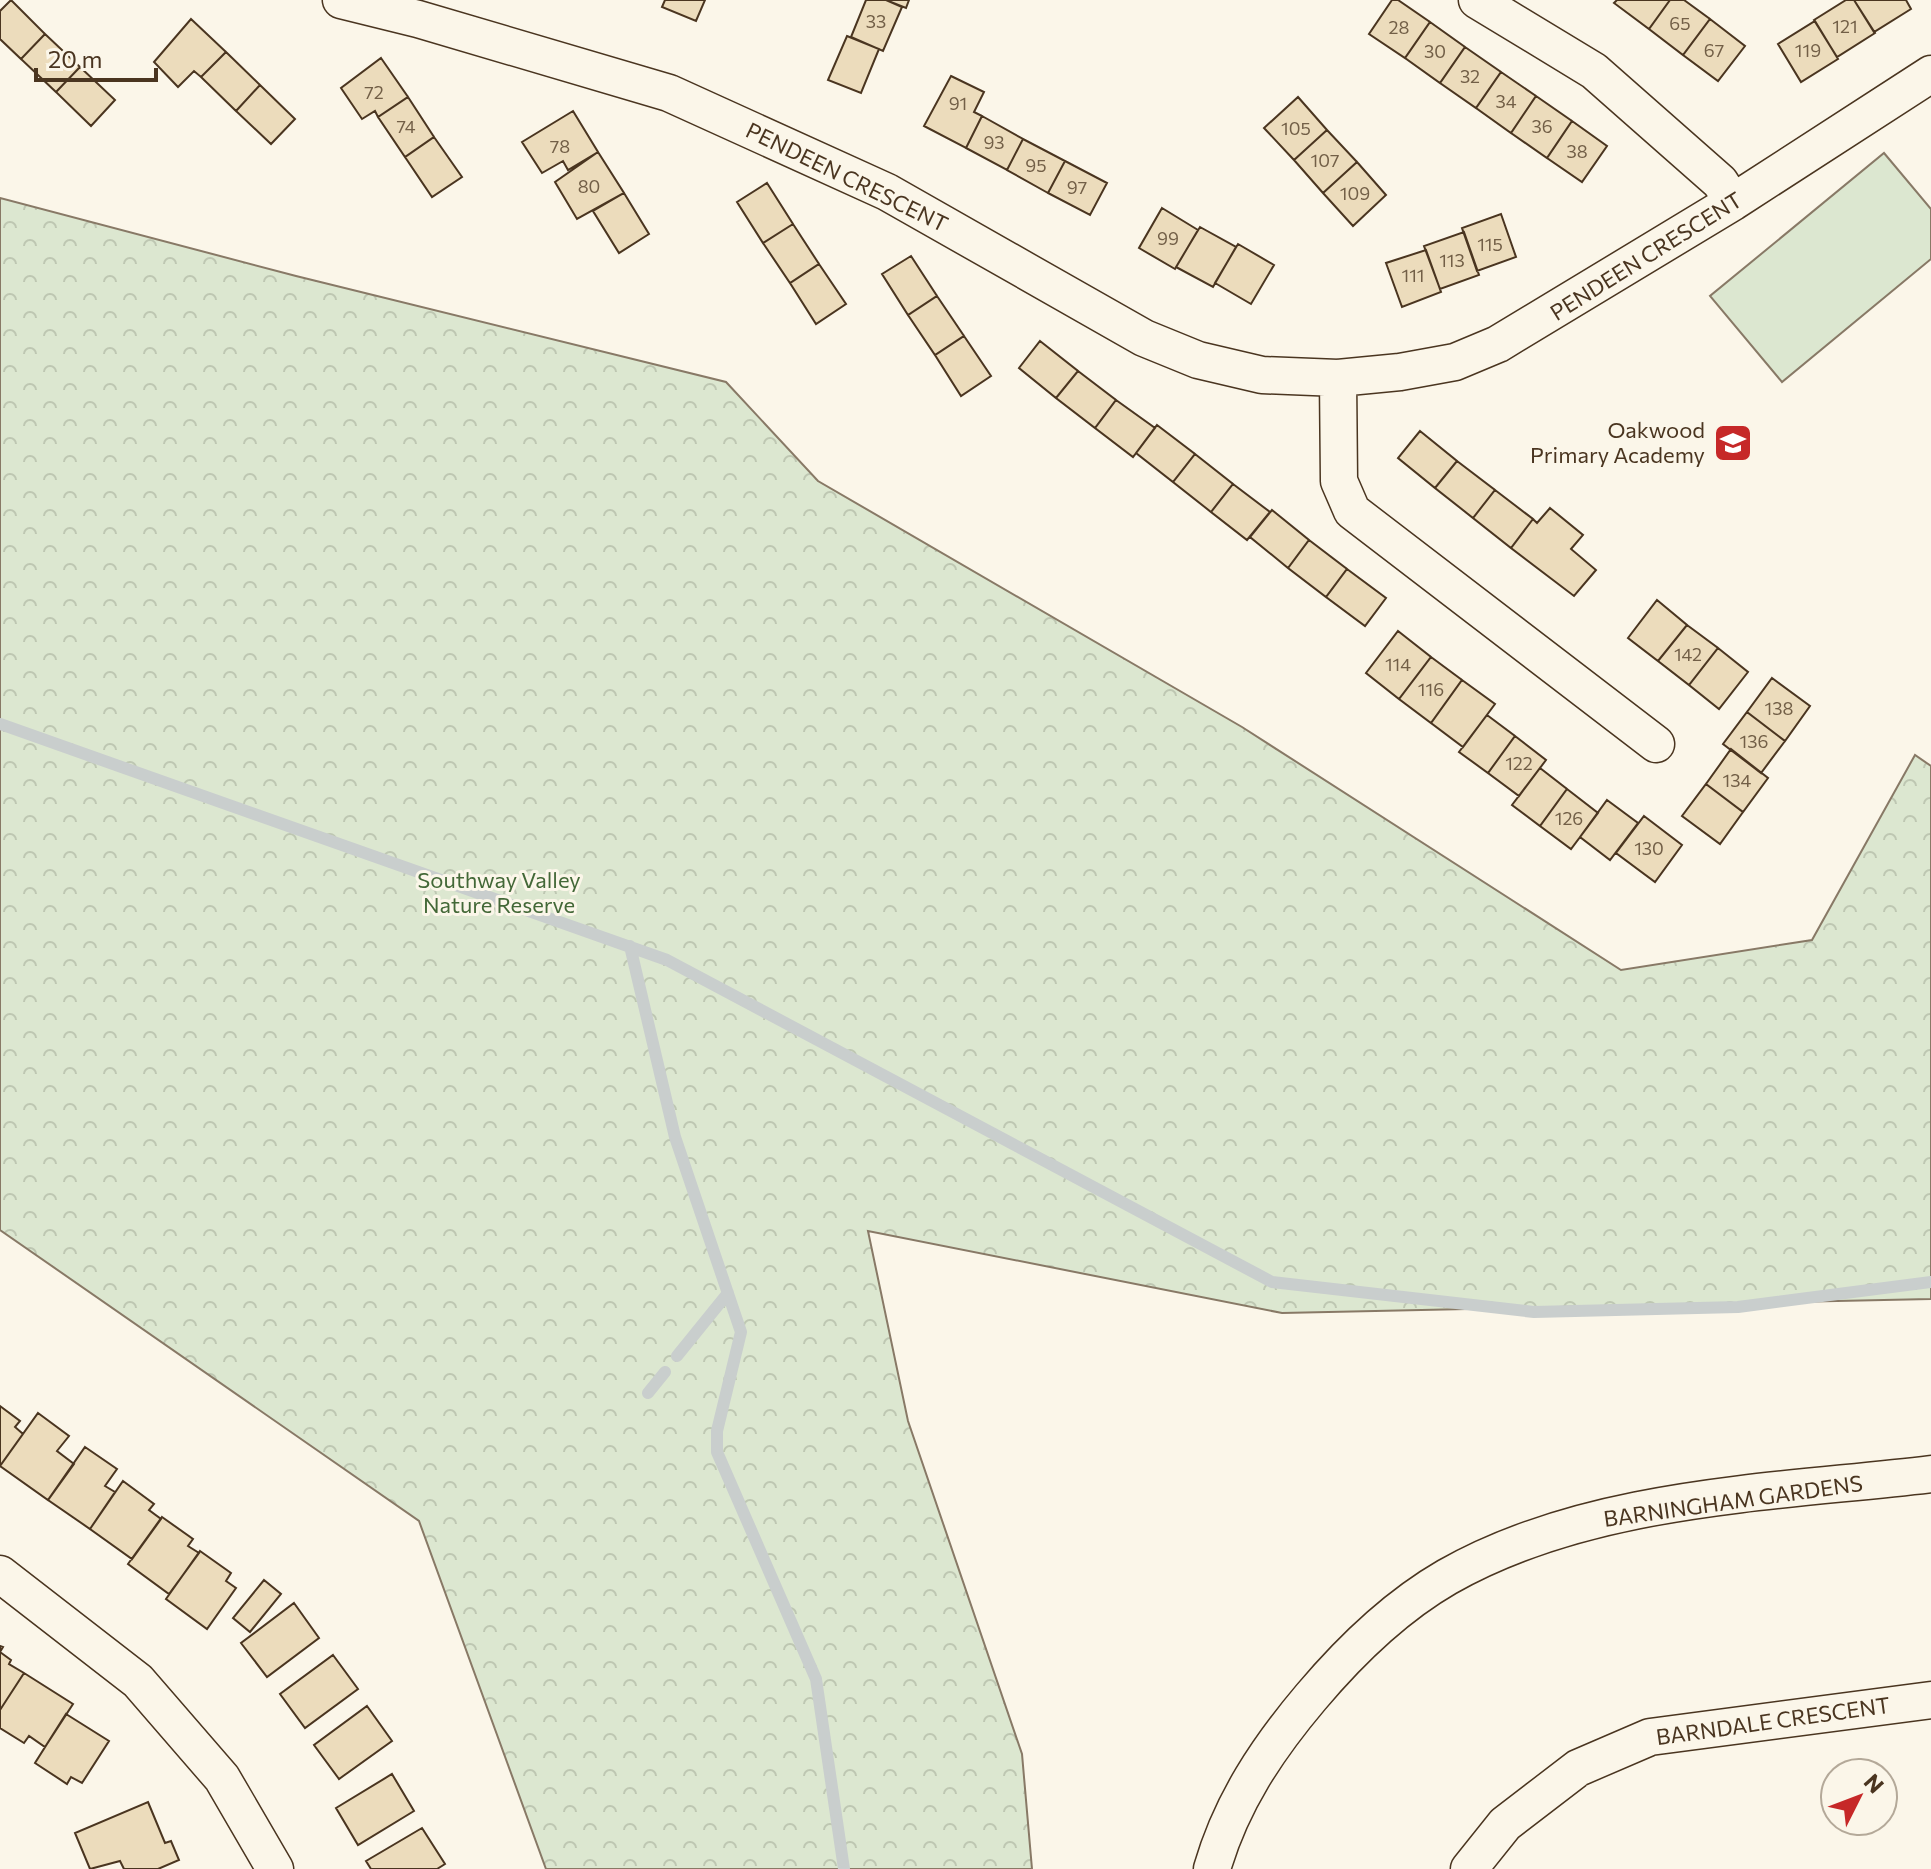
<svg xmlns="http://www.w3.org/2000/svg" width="1931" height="1869" viewBox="0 0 1931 1869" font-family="Commissioner,sans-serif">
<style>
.green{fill:#dce7d0;stroke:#887966;stroke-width:2}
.forest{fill:url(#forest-crowns);stroke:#887966;stroke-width:2}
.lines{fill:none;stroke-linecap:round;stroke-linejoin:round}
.stream{stroke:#c9cecd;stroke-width:12}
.building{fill:#ecdcbc;stroke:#4a3520;stroke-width:2}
.minor-casing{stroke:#4a3520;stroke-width:39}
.minor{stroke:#fbf6e9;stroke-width:36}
.labels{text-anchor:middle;stroke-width:6;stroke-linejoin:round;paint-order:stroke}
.number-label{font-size:18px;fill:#725f47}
.street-label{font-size:22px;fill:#4a3520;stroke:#fbf6e9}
.poi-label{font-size:22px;fill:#4a3520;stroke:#fbf6e9;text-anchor:end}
.park-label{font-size:22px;fill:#436837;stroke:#fbf6e9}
</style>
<defs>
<pattern id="forest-crowns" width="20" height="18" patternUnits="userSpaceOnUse" patternTransform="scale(2)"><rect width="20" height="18" fill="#dce7d0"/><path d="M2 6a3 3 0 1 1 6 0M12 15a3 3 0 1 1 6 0" fill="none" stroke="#bec7b2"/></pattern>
</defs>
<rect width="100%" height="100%" fill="#fbf6e9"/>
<path class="green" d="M1884 153 1931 209V259L1782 382 1710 296Z"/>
<path class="forest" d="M0 198 296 276 726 382 818 481 1242 727 1621 970 1812 940 1915 755 1931 766V1299L1282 1313 868 1231 908 1421 1022 1754 1032 1869H546L419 1521 0 1230Z"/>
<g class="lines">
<path class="stream" d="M0 724 667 960 1272 1282 1534 1312 1738 1307 1931 1282
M630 946 675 1137 741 1332 717 1431V1452L816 1679 844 1869
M677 1356 728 1293
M648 1393 665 1372"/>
</g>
<path class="building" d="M11 0 45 34 21 59 0 39V11Z
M665 0H705L696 21 662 7Z
M866 0H886L902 7 883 51 851 37Z
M886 0H909L906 8Z
M1392 0H1398L1430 22 1405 58 1369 34Z
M1617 0H1670L1649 29 1614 3Z
M1670 0H1684L1710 19 1683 55 1649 29Z
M1846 0H1854L1875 33 1837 57 1814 20Z
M1854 0H1906L1911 9 1874 32Z
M191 19 226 52 201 77 194 71 178 87 154 62Z
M1710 19 1745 46 1718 81 1683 55Z
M1815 21 1838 59 1801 82 1778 44Z
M1430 22 1465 47 1440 83 1405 58Z
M45 34 80 67 56 92 21 59Z
M847 36 879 49 861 93 828 80Z
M1465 47 1501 72 1476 108 1440 83Z
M226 52 260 85 236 111 201 77Z
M381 58 408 97 378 117 375 111 362 119 341 88Z
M80 67 115 100 91 126 56 92Z
M1501 72 1536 96 1511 133 1476 108Z
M951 76 984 92 974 112 982 116 966 148 924 126Z
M260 85 295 119 271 144 236 111Z
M1536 96 1572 121 1547 158 1511 133Z
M408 97 434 137 405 157 378 117Z
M1298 97 1327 130 1294 160 1264 128Z
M573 111 598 152 568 170 563 161 542 173 522 142Z
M982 116 1023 139 1007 170 966 148Z
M1572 121 1607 146 1582 182 1547 158Z
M1327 130 1357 162 1323 193 1294 160Z
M434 137 462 177 432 197 405 157Z
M1023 139 1065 161 1048 193 1007 170Z
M598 152 624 193 577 219 555 182Z
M1065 161 1107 183 1090 215 1048 193Z
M1357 162 1386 195 1353 226 1323 193Z
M767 183 793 224 763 243 737 202Z
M624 193 649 234 619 253 593 211Z
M1162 208 1198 230 1175 269 1139 248Z
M1501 214 1516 257 1477 271 1462 228Z
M793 224 819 264 790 283 763 243Z
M1200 227 1236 247 1213 287 1176 267Z
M1464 232 1479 275 1440 289 1424 246Z
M1238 244 1274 265 1251 304 1215 283Z
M1426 250 1441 292 1402 307 1386 263Z
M911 256 937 296 908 315 882 274Z
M819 264 846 304 816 324 790 283Z
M937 296 964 336 935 355 908 315Z
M964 336 991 376 961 396 935 355Z
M1040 341 1078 371 1056 398 1019 368Z
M1078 371 1116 400 1095 428 1056 398Z
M1116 400 1155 428 1133 457 1095 428Z
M1157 425 1195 454 1173 482 1136 453Z
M1420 431 1457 461 1435 488 1398 458Z
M1195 454 1233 484 1211 512 1173 482Z
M1457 461 1495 490 1473 518 1435 488Z
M1233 484 1270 512 1247 540 1211 512Z
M1495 490 1533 519 1511 548 1473 518Z
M1550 508 1583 535 1571 549 1596 570 1574 596 1511 548 1533 519 1537 523Z
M1272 510 1309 540 1288 568 1250 537Z
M1309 540 1347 569 1326 597 1288 568Z
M1347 569 1386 598 1365 626 1326 597Z
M1657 600 1687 625 1658 661 1628 638Z
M1687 625 1718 648 1689 685 1658 661Z
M1398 631 1431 657 1399 699 1366 673Z
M1718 648 1748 672 1719 709 1689 685Z
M1431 657 1462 680 1431 723 1399 699Z
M1772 678 1810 706 1785 741 1747 712Z
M1462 680 1495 704 1463 747 1431 723Z
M1747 712 1785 741 1761 773 1723 744Z
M1487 715 1515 736 1488 773 1459 752Z
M1515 736 1546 760 1519 796 1488 773Z
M1731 749 1768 778 1743 812 1706 784Z
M1540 768 1567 789 1540 826 1512 805Z
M1706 784 1743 812 1720 844 1682 816Z
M1567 789 1598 813 1571 849 1540 826Z
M1607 800 1638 823 1610 860 1580 837Z
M1644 816 1682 845 1655 882 1616 853Z
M0 1406 20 1421 15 1427 23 1434 0 1466Z
M38 1413 69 1436 57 1451 74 1464 48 1500 0 1466Z
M85 1447 117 1469 105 1486 115 1492 90 1529 48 1500Z
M123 1481 154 1504 149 1510 161 1519 132 1559 90 1529Z
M162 1517 193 1539 188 1546 199 1553 169 1594 128 1564Z
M200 1551 231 1573 226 1581 236 1588 207 1629 166 1599Z
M264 1580 281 1594 250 1632 233 1618Z
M294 1603 319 1638 267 1677 241 1643Z
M0 1646 3 1647 0 1652 11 1660 9 1664 24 1673 0 1710Z
M333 1655 358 1689 305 1728 280 1694Z
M24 1673 73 1704 45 1747 29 1736 24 1743 0 1728V1710Z
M367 1706 392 1741 339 1779 314 1745Z
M66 1714 109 1741 82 1783 71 1777 67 1784 35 1763Z
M392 1774 414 1811 358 1845 336 1808Z
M148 1802 165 1843 171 1841 179 1860 158 1869H124L120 1861 90 1869 75 1833Z
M422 1828 445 1864 437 1869H371L366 1861Z"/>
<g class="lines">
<defs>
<path id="minor" d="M341 0 418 19 669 93 887 192 1144 338 1198 360 1262 375 1338 378 1400 372 1455 362 1498 344 1733 202 1931 74
M1477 0 1594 71 1720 182 1733 202
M1338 378 1339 481 1352 511 1656 744
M0 1574 138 1681 222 1778 275 1869
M1212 1869C1231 1803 1267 1749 1311 1697 1349 1652 1395 1607 1447 1577 1589 1496 1772 1493 1931 1474
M1469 1869 1505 1824 1578 1768 1650 1737 1931 1700"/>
</defs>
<use href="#minor" class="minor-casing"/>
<use href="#minor" class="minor"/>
</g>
<defs>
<symbol id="school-square" viewBox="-11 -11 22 22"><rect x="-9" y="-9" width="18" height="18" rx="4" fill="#c62828" stroke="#fbf6e9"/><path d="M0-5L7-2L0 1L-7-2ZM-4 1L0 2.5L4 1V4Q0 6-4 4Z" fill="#fff"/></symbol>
</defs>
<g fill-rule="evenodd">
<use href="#school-square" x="1711" y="421" width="44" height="44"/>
</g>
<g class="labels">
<g class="number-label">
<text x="876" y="28">33</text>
<text x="1680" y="30">65</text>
<text x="1845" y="33">121</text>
<text x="1399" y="34">28</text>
<text x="1714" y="57">67</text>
<text x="1808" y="57">119</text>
<text x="1435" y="58">30</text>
<text x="1470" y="83">32</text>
<text x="374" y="99">72</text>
<text x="1506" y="108">34</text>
<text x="958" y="110">91</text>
<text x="406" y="133">74</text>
<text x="1542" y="133">36</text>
<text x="1296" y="135">105</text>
<text x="994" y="149">93</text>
<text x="560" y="153">78</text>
<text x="1577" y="158">38</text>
<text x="1325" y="167">107</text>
<text x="1036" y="172">95</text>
<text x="589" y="193">80</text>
<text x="1077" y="194">97</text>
<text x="1355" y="200">109</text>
<text x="1168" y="245">99</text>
<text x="1490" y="251">115</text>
<text x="1452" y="267">113</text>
<text x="1413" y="282">111</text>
<text x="1688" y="661">142</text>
<text x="1398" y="671">114</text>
<text x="1431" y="696">116</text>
<text x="1779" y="715">138</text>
<text x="1754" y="748">136</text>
<text x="1519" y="770">122</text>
<text x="1737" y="787">134</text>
<text x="1569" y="825">126</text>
<text x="1649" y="855">130</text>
</g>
<g class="street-label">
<text transform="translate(847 177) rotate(26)" y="8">PENDEEN CRESCENT</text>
<text transform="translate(1646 256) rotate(-32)" y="8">PENDEEN CRESCENT</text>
<text transform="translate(1733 1501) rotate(-8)" y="8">BARNINGHAM GARDENS</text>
<text transform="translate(1773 1721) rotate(-8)" y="8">BARNDALE CRESCENT</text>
</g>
<g class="poi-label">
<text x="1705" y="438">Oakwood<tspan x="1705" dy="25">Primary Academy</tspan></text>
</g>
<g class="park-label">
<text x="499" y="888">Southway Valley<tspan x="499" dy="25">Nature Reserve</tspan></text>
</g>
</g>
<g transform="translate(1859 1797) rotate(48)"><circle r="38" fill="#fbf6e9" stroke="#b4a999" stroke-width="2"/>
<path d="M0-6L14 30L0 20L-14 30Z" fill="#c62828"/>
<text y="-12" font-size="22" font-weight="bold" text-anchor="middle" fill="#4a3520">N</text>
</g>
<path d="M36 68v12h120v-12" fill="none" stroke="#4a3520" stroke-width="4"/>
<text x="48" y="68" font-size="24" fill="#4a3520" stroke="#fbf6e9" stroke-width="6" paint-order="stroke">20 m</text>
</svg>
